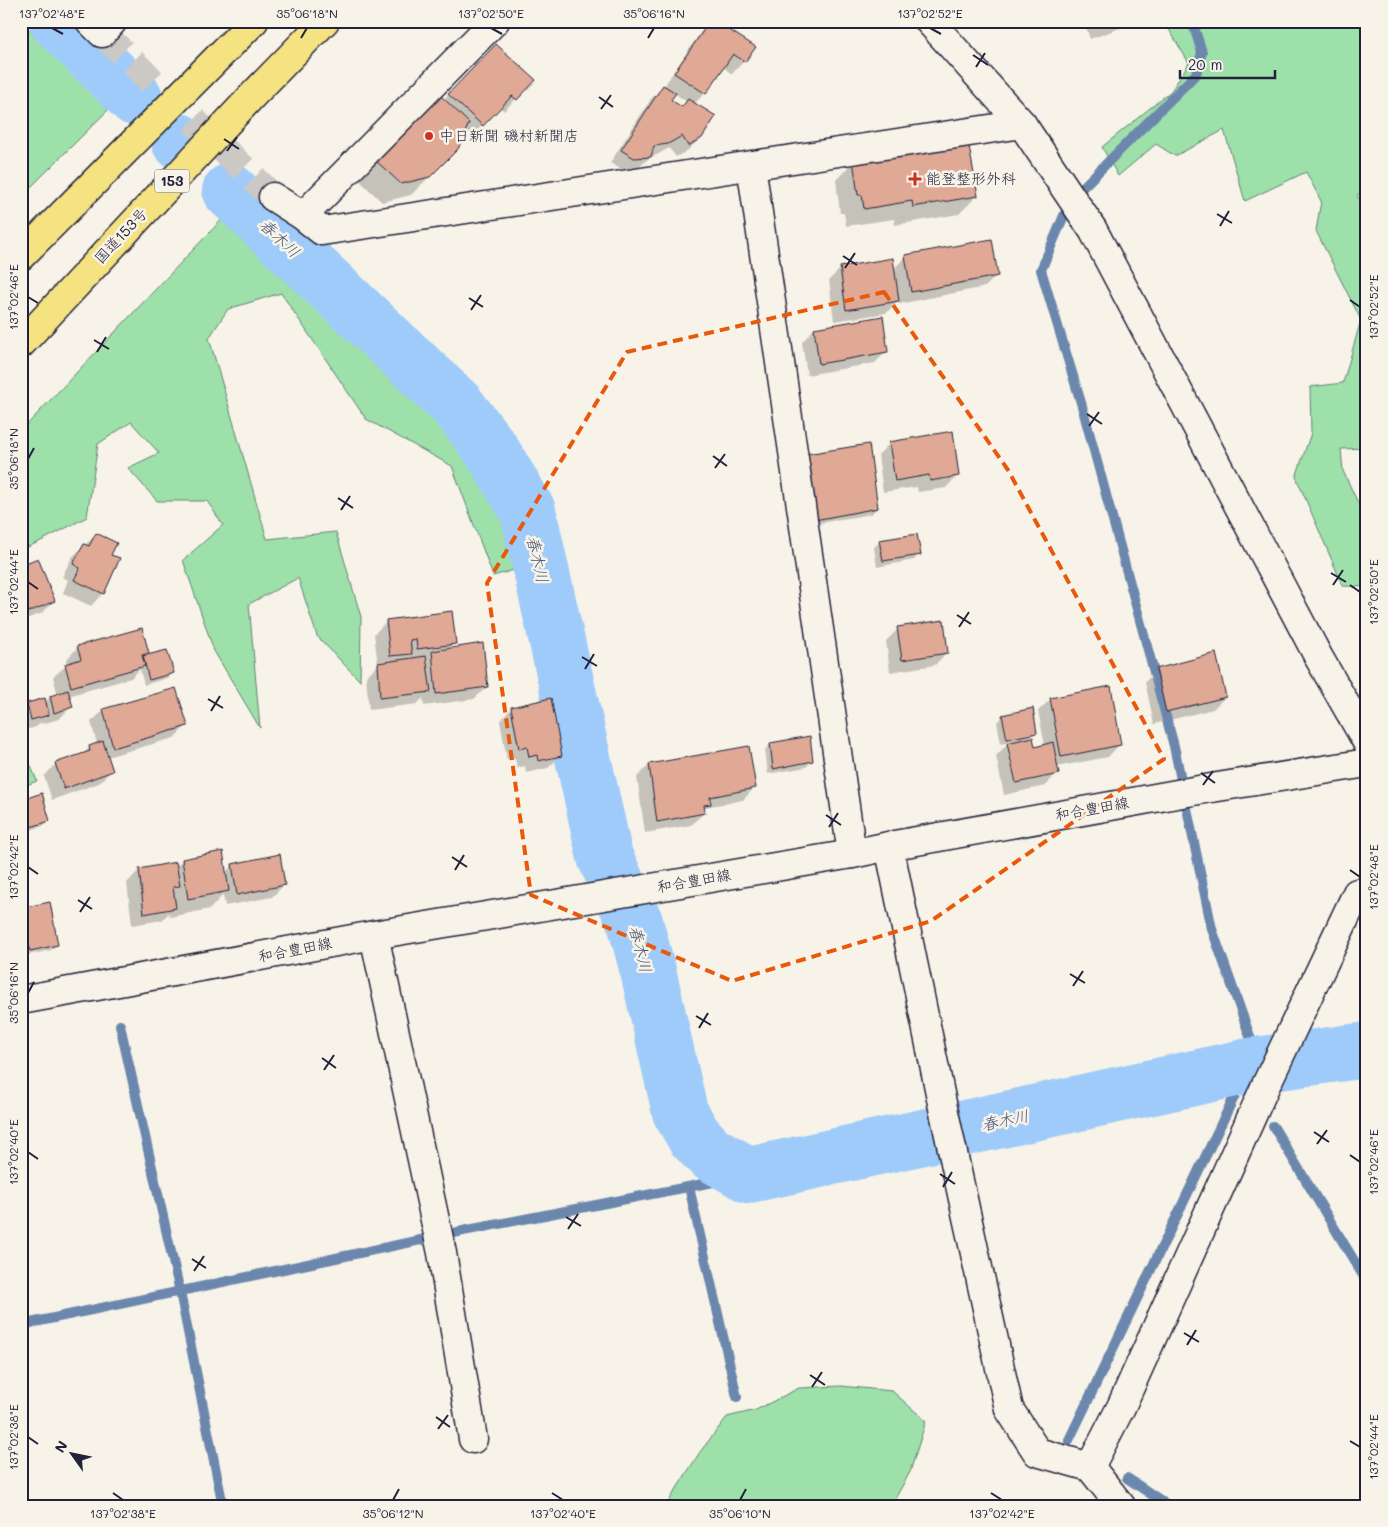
<svg xmlns="http://www.w3.org/2000/svg" width="1388" height="1527" viewBox="0 0 1388 1527" font-family="Mali,'Klee One',sans-serif">
<style>
.green{fill:#9ee0aa;stroke:#608172}
.shadow{fill:#0003;fill-rule:evenodd}
.lines{fill:none;stroke-linecap:round;stroke-linejoin:round}
.stream{stroke:#6c87ad;stroke-width:10}
.river{stroke:#9ecbf9;stroke-width:56}
.building{fill:#dfa996;stroke:#22223b}
.minor-tunnel{stroke:#ccc9c5;stroke-width:28;stroke-dasharray:28 14;stroke-linecap:butt}
.minor-casing{stroke:#22223b;stroke-width:31}
.tertiary-casing{stroke:#22223b;stroke-width:31}
.secondary-casing{stroke:#22223b;stroke-width:31}
.trunk-casing{stroke:#22223b;stroke-width:31}
.minor{stroke:#f7f3e8;stroke-width:28}
.tertiary{stroke:#f7f3e8;stroke-width:28}
.secondary{stroke:#f7f3e8;stroke-width:28}
.trunk{stroke:#f5e381;stroke-width:28}
.marked{fill:none;stroke:#e8590c;stroke-width:4;stroke-dasharray:10 6;stroke-linejoin:round}
.ticks{fill:none;stroke:#22223b;stroke-width:2}
.poi-dot{fill:#c8321e;stroke:#f7f3e8;stroke-width:2}
.labels{text-anchor:middle;stroke-width:5;stroke-linejoin:round;paint-order:stroke}
.shield{fill:#f7f3e8;stroke:#62616f;stroke-width:1}
.shield-label{font-size:14px;font-weight:bold;fill:#22223b}
.poi-label{font-size:15px;fill:#22223b;stroke:#f7f3e8;text-anchor:start}
.street-label{font-size:15px;fill:#22223b;stroke:#f7f3e8}
.water-label{font-size:16px;font-style:italic;fill:#475574;stroke:#f7f3e8}
.neatline{fill:none;stroke:#22223b;stroke-width:2}
.ticks-label{font-size:12px;text-anchor:middle;fill:#22223b}
</style>
<rect width="100%" height="100%" fill="#f7f3e8"/>
<filter id="ink" filterUnits="userSpaceOnUse"><feTurbulence type="fractalNoise" baseFrequency=".02" numOctaves="2"/><feDisplacementMap in="SourceGraphic" scale="10" xChannelSelector="R" yChannelSelector="G"/><feConvolveMatrix kernelMatrix="1 2 1 2 8 2 1 2 1" color-interpolation-filters="sRGB"/></filter>
<g filter="url(#ink)">
<path class="green" d="M1164 21H1367V187L1357 195 1367 214V448L1341 449 1343 471 1367 522V587L1343 586 1296 477 1311 433 1310 387 1343 383 1361 320 1316 231 1321 201 1306 172 1245 201 1224 130 1175 156 1156 144 1118 176 1102 147 1171 91 1189 63Z
M21 23 118 100 21 197Z
M228 213 453 413 482 454 519 514 528 566 493 576 452 466 366 419 281 293 228 309 209 338 267 539 336 532 361 617 360 681 317 636 298 578 249 604 260 728 214 651 183 560 223 525 207 501H157L128 468 159 453 131 422 98 444 87 517 41 541 21 550V431Z
M21 742 37 781 21 787Z
M841 1386 892 1391 926 1421 910 1472 891 1506H663L667 1504 700 1452 727 1417 756 1410 799 1388Z"/>
<path class="shadow" d="M711 21 744 61 732 74 723 67 705 93 694 104 701 137 688 150 676 157 669 148 655 156 650 157 638 168 621 169 610 163 651 99 664 86 700 33ZM674 93 687 102 681 108 669 101Z
M1084 21H1129L1123 27 1090 39Z
M496 46 534 80 504 111 500 107 470 138 464 132 457 149 411 195 382 202 356 177 443 100Z
M854 161 977 196 959 214 895 225 894 219 846 226 844 213H840L836 180Z
M906 256 997 275 985 287 899 304V300L886 313 834 321 829 280 841 268 894 269Z
M882 318 887 351 875 363 807 375 802 342 814 329Z
M890 443 958 475 946 488 918 492 917 487 883 492 878 455Z
M868 446 877 508 871 514 809 525Z
M96 535 110 555 103 593 91 606 63 593 68 580 62 577 72 557Z
M880 542 919 554 914 560 877 567 874 547Z
M21 567 54 601 42 613 21 621Z
M387 621 454 643 448 650 487 687 474 699 424 706 423 698 417 704 369 710 366 676 378 665 374 634Z
M898 629 947 652 935 665 890 672 886 641Z
M78 647 147 653 142 658 166 651 173 672 167 678 144 685 140 669 131 678 68 696 71 707 59 719 42 724 41 722 36 727 21 731V710L27 704 45 703 50 697 58 695 53 677 67 665 66 660Z
M1157 670 1225 697 1213 709 1154 724 1145 682Z
M1051 699 1120 744 1108 757 1056 767 1057 773 1045 786 1004 795 996 756 1009 742 1001 744 997 722 1003 716 1035 732 1028 740 1034 748 1045 746 1038 711Z
M512 708 561 756 548 768 526 773 525 766 517 768 515 759 507 760 500 721Z
M104 710 186 726 174 738 107 757 111 771 99 783 52 800 44 776 56 764 82 755 90 747 97 744 91 722Z
M770 744 812 761 806 767 768 774 765 750Z
M649 765 755 787 743 800 706 807 703 810 704 813 691 825 645 833 637 777Z
M21 801 49 820 43 826 21 833Z
M182 860 225 873 233 865 284 885 272 897 225 906 223 895 210 909 170 917 169 913 162 920 132 925 127 883 139 870 176 867Z
M21 909 56 945 51 950 24 956 21 941Z"/>
<g class="lines">
<path class="stream" d="M73 37 87 21
M120 1025 180 1292 223 1506
M1273 1126 1367 1282
M689 1187 737 1397
M21 1325 463 1231 749 1175
M1069 1440 1249 1066 1253 1045 1212 929 1174 746 1082 406 1041 270 1071 199 1196 74 1202 52 1192 21
M1127 1478 1169 1506"/>
<path class="river" d="M57 21 135 98
M179 141 181 143
M230 191 457 405 491 449 528 511 605 857 635 922 649 975 680 1112 694 1136 710 1153 749 1175 1249 1066 1367 1050"/>
</g>
<path class="building" d="M710 21H715L756 47 745 62 733 54 706 94 674 73Z
M496 44 536 80 517 100 512 96 483 126 448 94Z
M663 85 676 93 671 100 682 107 688 99 716 116 702 138 688 146 682 136 668 144 654 146 651 157 634 158 621 150Z
M437 92 469 123 458 149 430 177 401 184 373 158Z
M968 141 978 196 913 207 912 201 864 209 862 195H858L853 160Z
M992 239 998 276 911 292 905 255Z
M893 258 899 301 846 310 840 267Z
M883 316 888 352 819 364 814 328Z
M953 431 959 476 930 481 929 475 895 481 889 442Z
M869 444 878 508 815 520 806 454Z
M96 533 117 543 111 555 120 558 104 594 74 580 80 568 73 564 84 544 89 546Z
M917 534 921 555 883 561 879 540Z
M38 558 55 601 21 615V565Z
M452 611 456 644 417 649 416 639 410 640 412 654 390 656 386 620Z
M944 620 948 653 902 660 897 627Z
M142 628 149 653 142 655 145 666 71 687 65 664 81 659 77 646Z
M483 643 488 687 436 694 432 651Z
M167 650 174 673 149 680 143 656Z
M1216 653 1226 697 1166 712 1156 669Z
M426 656 431 692 380 698 378 663Z
M1111 686 1121 745 1061 757 1050 698Z
M176 688 188 726 113 748 103 709Z
M68 690 73 707 54 713 50 696Z
M45 698 49 715 31 720 27 703Z
M551 698 562 756 538 761 537 755 529 757 527 747 519 749 511 707Z
M1033 708 1037 733 1007 739 1002 715Z
M810 736 813 761 773 769 770 743Z
M1033 737 1035 747 1053 742 1059 774 1016 783 1007 743Z
M103 741 113 771 64 789 55 763 90 751 89 746Z
M749 746 756 788 710 797 711 804 704 805 705 813 657 822 649 764Z
M42 793 50 821 21 830V800Z
M223 851 229 891 188 899 182 859Z
M280 854 285 885 237 895 232 864Z
M176 862 180 886 173 887 176 908 144 914 139 869Z
M50 902 58 945 30 951 21 908Z"/>
<g class="lines">
<path class="minor-tunnel" d="M102 33 273 197"/>
<defs>
<path id="minor" d="M90 21 102 33 113 21
M751 165 852 854
M273 197 303 216 322 231 1022 124
M303 216 495 21
M889 846 942 1103 1009 1409 1037 1452 1090 1467 1121 1506
M374 935 442 1253 473 1439
M1090 1467 1121 1407 1265 1087 1357 893"/>
<path id="tertiary" d="M929 21 1022 124 1093 230 1319 658 1367 742"/>
<path id="secondary" d="M21 1000 374 935 852 854 889 846 1199 790 1367 763"/>
<path id="trunk" d="M21 256 254 21
M21 344 252 96 325 21"/>
</defs>
<use href="#minor" class="minor-casing"/>
<use href="#tertiary" class="tertiary-casing"/>
<use href="#secondary" class="secondary-casing"/>
<use href="#trunk" class="trunk-casing"/>
<use href="#minor" class="minor"/>
<use href="#tertiary" class="tertiary"/>
<use href="#secondary" class="secondary"/>
<use href="#trunk" class="trunk"/>
</g>
</g>
<path class="marked" d="M884 292 1008 470 1164 759 931 921 732 981 531 895 487 583 627 352Z"/>
<path class="ticks" d="M52 28 63 34M491 28 502 34M930 28 941 34M301 38 307 28M648 38 654 28M973 55 988 65M976 67 985 53M599 97 613 107M601 109 611 95M224 139 239 149M227 151 237 137M1217 214 1232 223M1220 226 1229 211M843 256 857 265M845 268 855 253M28 297 38 303M469 298 483 307M1350 300 1360 307M471 310 481 295M94 340 109 349M97 352 106 337M1087 414 1102 424M1089 426 1099 412M713 456 727 466M28 459 34 448M715 468 725 454M338 498 353 508M341 510 350 496M1331 573 1346 582M28 582 38 589M1333 585 1343 570M1350 585 1360 592M957 615 971 624M959 627 969 612M582 657 597 666M585 669 594 654M208 699 223 708M211 711 220 696M1201 773 1215 783M1203 785 1213 771M826 815 841 825M829 827 838 813M452 857 467 867M28 867 38 874M455 870 464 855M1350 870 1360 877M78 900 92 909M80 912 90 897M1070 974 1085 983M1073 986 1083 971M28 993 34 982M696 1016 711 1025M699 1028 708 1013M322 1058 336 1068M324 1070 334 1055M1314 1132 1329 1142M1317 1144 1327 1130M28 1152 38 1159M1350 1155 1360 1162M940 1174 955 1184M943 1187 952 1172M566 1217 581 1226M568 1229 578 1214M192 1259 206 1268M194 1271 204 1256M1184 1333 1199 1342M1187 1345 1196 1330M810 1375 825 1385M812 1387 822 1372M436 1417 450 1427M438 1429 448 1415M28 1437 38 1444M1350 1441 1360 1447M113 1493 123 1500M552 1493 563 1500M991 1493 1002 1500M393 1500 399 1489M740 1500 746 1489"/>
<g class="poi-dot">
<circle cx="429" cy="136" r="5"/>
<path d="M912.5 171.5h5v5h5v5h-5v5h-5v-5h-5v-5h5z"/>
</g>
<g class="labels">
<rect class="shield" x="154.5" y="169.5" width="35" height="23" rx="4"/>
<g class="shield-label">
<text x="172" y="186">153</text>
</g>
<g class="poi-label">
<text x="439" y="141">中日新聞 磯村新聞店</text>
<text x="926" y="184">能登整形外科</text>
</g>
<g class="street-label">
<text transform="translate(121 236) rotate(-47)" y="5">国道153号</text>
<text transform="translate(1092 809) rotate(-10)" y="5">和合豊田線</text>
<text transform="translate(694 881) rotate(-10)" y="5">和合豊田線</text>
<text transform="translate(295 950) rotate(-11)" y="5">和合豊田線</text>
</g>
<g class="water-label">
<text transform="translate(280 238) rotate(43)" y="6">春木川</text>
<text transform="translate(538 559) rotate(77)" y="6">春木川</text>
<text transform="translate(641 949) rotate(76)" y="6">春木川</text>
<text transform="translate(1005 1120) rotate(-12)" y="6">春木川</text>
</g>
</g>
<rect width="1388" height="1527" fill="none" stroke="#f7f3e8" stroke-width="55"/>
<g transform="translate(72 1454) rotate(303)" stroke="#f7f3e8" stroke-width="4" paint-order="stroke">
<path d="M0-4L9 19L0 12L-9 19Z" fill="#22223b"/>
<text y="-8" font-size="14" font-weight="bold" text-anchor="middle" fill="#22223b">N</text>
</g>
<path d="M1180 70v8h95v-8" fill="none" stroke="#22223b" stroke-width="2.5"/>
<text x="1188" y="70" font-size="15" fill="#22223b" stroke="#f7f3e8" stroke-width="4" paint-order="stroke">20 m</text>
<rect x="28" y="28" width="1332" height="1472" class="neatline"/>
<g class="ticks-label">
<text x="52" y="18">137°02'48"E</text>
<text x="307" y="18">35°06'18"N</text>
<text x="491" y="18">137°02'50"E</text>
<text x="654" y="18">35°06'16"N</text>
<text x="930" y="18">137°02'52"E</text>
<text transform="translate(14 297) rotate(-90)" y="4">137°02'46"E</text>
<text transform="translate(1374 307) rotate(-90)" y="4">137°02'52"E</text>
<text transform="translate(14 459) rotate(-90)" y="4">35°06'18"N</text>
<text transform="translate(14 582) rotate(-90)" y="4">137°02'44"E</text>
<text transform="translate(1374 592) rotate(-90)" y="4">137°02'50"E</text>
<text transform="translate(14 867) rotate(-90)" y="4">137°02'42"E</text>
<text transform="translate(1374 877) rotate(-90)" y="4">137°02'48"E</text>
<text transform="translate(14 993) rotate(-90)" y="4">35°06'16"N</text>
<text transform="translate(14 1152) rotate(-90)" y="4">137°02'40"E</text>
<text transform="translate(1374 1162) rotate(-90)" y="4">137°02'46"E</text>
<text transform="translate(14 1437) rotate(-90)" y="4">137°02'38"E</text>
<text transform="translate(1374 1447) rotate(-90)" y="4">137°02'44"E</text>
<text x="123" y="1518">137°02'38"E</text>
<text x="393" y="1518">35°06'12"N</text>
<text x="563" y="1518">137°02'40"E</text>
<text x="740" y="1518">35°06'10"N</text>
<text x="1002" y="1518">137°02'42"E</text>
</g>
</svg>
